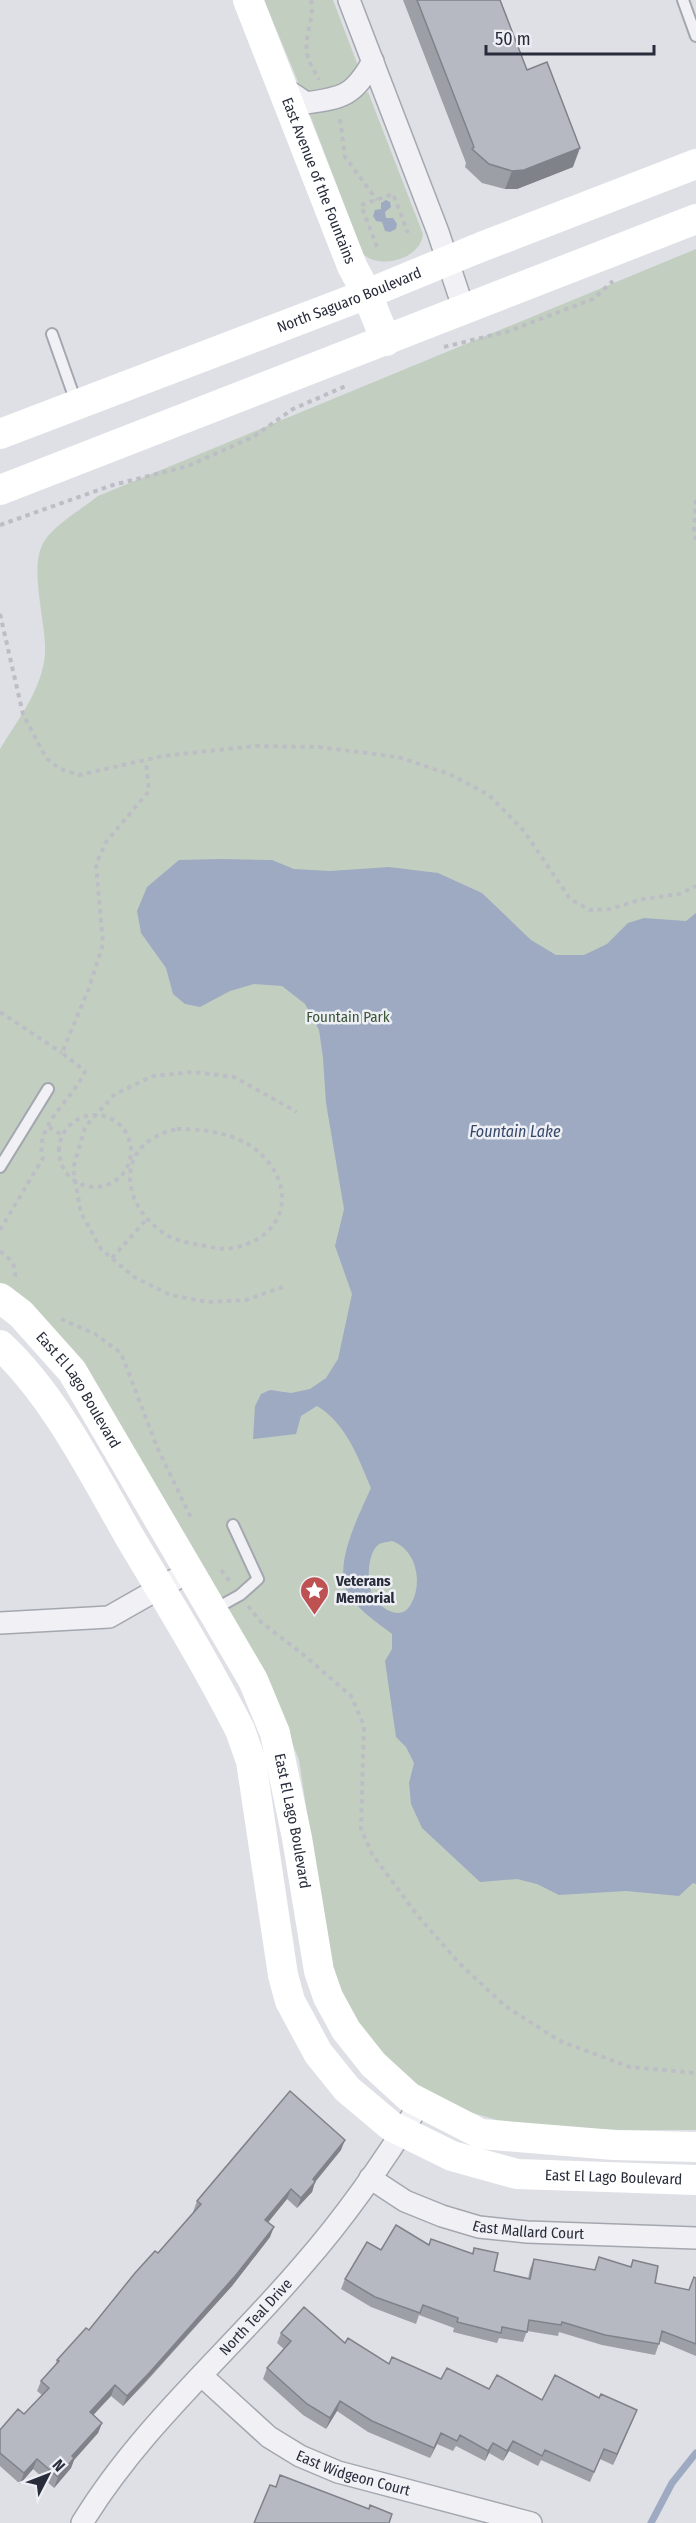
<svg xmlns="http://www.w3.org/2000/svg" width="696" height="2523" viewBox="0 0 696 2523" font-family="'Fira Sans Condensed',sans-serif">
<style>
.green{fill:#c2cfc0}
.water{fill:#9daac2;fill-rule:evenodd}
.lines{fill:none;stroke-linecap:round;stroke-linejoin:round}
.stream{stroke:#9daac2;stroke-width:7}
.lane-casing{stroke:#a4a7af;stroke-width:14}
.street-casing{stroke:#a4a7af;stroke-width:24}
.path{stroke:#bdbec5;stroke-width:4;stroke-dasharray:4.5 4.5;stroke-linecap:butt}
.lane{stroke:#f1f1f5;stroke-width:10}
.street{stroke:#f1f1f5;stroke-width:21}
.secondary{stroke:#fff;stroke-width:30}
.wall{fill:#9d9fa7}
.shaded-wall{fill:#7f8288}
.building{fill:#b6b9c2;stroke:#7f8288;stroke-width:1.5}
.labels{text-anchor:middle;stroke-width:5;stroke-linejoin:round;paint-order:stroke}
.street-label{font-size:15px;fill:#292d3b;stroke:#edeff4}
.park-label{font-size:15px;fill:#3a5538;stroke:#edeff4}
.poi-label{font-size:15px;font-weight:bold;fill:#292d3b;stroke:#edeff4;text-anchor:start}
.water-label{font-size:16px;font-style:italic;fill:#38486a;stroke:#edeff4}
</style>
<rect width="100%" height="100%" fill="#dee0e6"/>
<path class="green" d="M264 0H333L357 63V68L348 84 312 95 301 89Z
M368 92 423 234C421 259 380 270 363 254L310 115Z
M696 249V2130H622L514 2125 466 2111 427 2092 387 2061 348 2008 328 1953 299 1760 266 1680 0 1284V749C18 719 42 690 45 654 47 623 27 566 45 540 56 524 83 508 98 496Z"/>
<path class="water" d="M386 200 390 202 391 207 385 212 386 218H393L397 224 396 229 390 232 385 231 382 222 376 221 373 216 375 210 381 209V203Z
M222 859 272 860 294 869 330 871 389 867 438 873 482 893 531 940 556 955H584L607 944 628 923 644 918 686 921 696 913V1884L693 1883 679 1896 626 1891 559 1895 537 1884 517 1879 480 1882 422 1828 411 1804 409 1783 414 1763 406 1747 396 1737 385 1661 392 1649V1634C378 1623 361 1612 350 1597 330 1570 359 1515 371 1488 358 1458 347 1424 317 1406L301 1416 296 1434 253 1439 255 1406 261 1394 270 1390 291 1393 310 1389 326 1378 338 1359 352 1294 335 1246 344 1209 326 1103 323 1058 319 1030 305 1004 282 986 254 984 230 991 200 1007 185 1004 173 994 166 968 141 933 137 911 147 887 179 860ZM392 1541C417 1550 423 1583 411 1604 401 1623 379 1608 372 1594 367 1582 367 1554 378 1545 382 1542 388 1542 392 1541Z"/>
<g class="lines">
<path class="stream" d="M651 2523 672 2483 696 2453"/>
<defs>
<path id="lane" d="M683 0 696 36
M52 334 76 402
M0 1167 48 1089
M213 1610 240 1595 258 1579 233 1525"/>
<g id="street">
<path d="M349 0 438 232 464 310"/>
<path d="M281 86 306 103C344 98 354 95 373 61"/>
<path d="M0 1623 109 1617 190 1571"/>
<path id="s1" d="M370 2178 405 2201 442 2216 479 2227 527 2232 696 2238"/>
<path id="s2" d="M202 2376 269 2437 300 2456 338 2472 531 2523"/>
<path id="s3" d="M82 2523C141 2426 230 2351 303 2265 347 2215 385 2160 420 2103"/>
</g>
</defs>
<use href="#lane" class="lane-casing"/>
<use href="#street" class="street-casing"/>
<path class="path" d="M311 0C315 18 304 35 307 53 309 63 315 72 319 80
M340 119 345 157 377 200
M377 247 361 205 393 194 408 233
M444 347 509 331 593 299 613 281
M696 500 694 529 696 540
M0 525 113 485 188 466 253 437 293 409 348 385
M0 614 23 714 46 758 60 769 79 775 163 756 255 746 319 747 398 757 449 774 489 795 524 831 570 899 590 910 610 909 643 899 679 894 696 886
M0 1012 62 1053
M59 1151a36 36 0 1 1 72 0a36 36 0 1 1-72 0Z
M49 1127 62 1135
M177 1129C202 1129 229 1132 251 1146 294 1176 294 1230 241 1246 227 1251 214 1248 201 1245 188 1243 172 1240 162 1232 117 1199 117 1142 177 1129Z
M0 1230 43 1158C33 1126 74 1099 85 1071L62 1053 89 988 103 944 96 864 106 842 149 791 146 761
M0 1251C9 1258 17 1265 15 1277
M112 1258 147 1219
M283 1287 246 1300 208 1302 170 1295 134 1277 101 1249 81 1213 73 1169 85 1127 115 1094 153 1076 193 1072 234 1077 297 1112
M61 1319 95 1334 121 1353 157 1447 192 1520
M221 1570 231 1583
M248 1606 261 1622 305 1656 351 1696 364 1726 361 1829 372 1854 418 1916 459 1963 505 2006 560 2041 630 2067 696 2073"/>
<use href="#lane" class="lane"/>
<use href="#street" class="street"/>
<g class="secondary">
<path id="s4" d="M248 0 352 266 367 294 386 341"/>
<path id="s5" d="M0 434 367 294 481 247 696 164"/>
<path d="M0 490 696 219"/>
<path id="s6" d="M0 1298 21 1314 72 1371 253 1680 275 1733 297 1838 319 1971 328 1997 346 2030 373 2064 409 2097 481 2134 614 2145 696 2147"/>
<path id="s7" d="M0 1345C54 1395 93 1473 129 1536 167 1600 206 1663 240 1730L251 1761 283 1975 290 2001 318 2053 347 2089 391 2126 452 2156 517 2174 696 2180"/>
</g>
</g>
<path class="wall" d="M403 0H500L527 70 573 167 517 189H505L482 183 465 167 466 163Z
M341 2150 315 2182 312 2192 297 2208 287 2199 268 2222 270 2237 232 2286 146 2382 123 2406 111 2396 93 2414 102 2423 98 2433 74 2460 71 2468 54 2488 33 2469 20 2484 0 2466V2430L24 2414 42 2395 37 2391 41 2381 55 2366 57 2360 89 2330 158 2253 194 2212H193L197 2201Z
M429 2245 472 2254 474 2248 494 2271 528 2279 530 2269 534 2259 595 2270 599 2257 630 2267 633 2260 655 2283 689 2290 696 2278V2356L660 2341 655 2355 602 2345 559 2332 558 2336 527 2331 523 2342 499 2338 497 2343 453 2332 454 2328 419 2315 416 2324 371 2307 341 2289 345 2279 381 2250Z
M281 2333 345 2343 389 2364 441 2379 542 2400 599 2398 637 2410 613 2465 600 2459 590 2482 541 2460 538 2466 509 2451 503 2461 489 2453 485 2461 456 2446 453 2451 437 2444 430 2458 368 2432 337 2411 326 2429 303 2415 263 2379 267 2368 284 2349 277 2343Z"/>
<path class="shaded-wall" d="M580 148 573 167 517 189H505L512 171Z
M345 2140 341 2150 315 2182 312 2192 297 2208 301 2198 313 2179Z
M291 2189 287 2199 262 2230 265 2220Z
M274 2227 270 2237 232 2286 123 2406 127 2396Z
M115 2385 111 2396 87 2422 90 2412Z
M340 2401 337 2411 326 2429 330 2418Z
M637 2410 633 2420 613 2465 617 2454Z
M102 2423 98 2433 74 2460 71 2468 54 2488 58 2477 72 2456Z
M441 2433 437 2444 430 2458 434 2448Z
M513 2441 509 2451 503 2461 507 2451Z
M493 2443 489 2453 485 2461 488 2451Z
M37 2459 33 2469 20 2484 24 2473Z"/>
<path class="building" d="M417 0H500L527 70 547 62 580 148 524 170 512 171 489 164 472 149 474 147Z
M290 2091 345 2140 313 2179 315 2182 301 2198 291 2189 265 2220 274 2227 236 2275 150 2372 127 2396 115 2385 90 2412 102 2423 72 2456 74 2458 58 2477 37 2459 24 2473 0 2453V2430L18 2409 24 2414 49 2388 41 2381 59 2361 57 2360 86 2328 89 2330 135 2273 155 2251 158 2253 201 2204 197 2201Z
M396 2225 429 2245 431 2239 473 2254 474 2248 498 2253 494 2271 530 2279 534 2259 595 2270 599 2257 631 2267 633 2260 658 2266 655 2283 689 2290 694 2277 696 2278V2344L662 2331 659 2344 605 2335 562 2322 561 2325 529 2320 527 2332 502 2327 501 2333 457 2322 458 2318 423 2305 420 2313 375 2297 345 2279 367 2242 381 2250Z
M304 2307 345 2343 348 2338 389 2364 392 2357 441 2379 447 2368 489 2389 497 2375 542 2400 555 2375 599 2398 601 2394 637 2410 617 2454 604 2449 594 2472 545 2450 542 2456 513 2441 507 2451 493 2443 488 2451 460 2435 457 2441 441 2433 434 2448 372 2421 340 2401 330 2418 307 2404 267 2368 291 2341 281 2333Z
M280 2475 369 2509 370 2505 392 2514 389 2523H254L270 2485 276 2487Z"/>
<defs>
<symbol id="sight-pin" viewBox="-11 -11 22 30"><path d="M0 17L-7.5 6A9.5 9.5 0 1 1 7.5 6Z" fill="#be5152" stroke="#edeff4"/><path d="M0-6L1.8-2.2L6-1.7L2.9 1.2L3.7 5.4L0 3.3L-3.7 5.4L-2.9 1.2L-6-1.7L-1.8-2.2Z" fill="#fff"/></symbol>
</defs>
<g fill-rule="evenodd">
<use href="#sight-pin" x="298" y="1574" width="33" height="45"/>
</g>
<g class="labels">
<g class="street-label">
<text dy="5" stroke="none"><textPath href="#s4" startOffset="194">East Avenue of the Fountains</textPath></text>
<text dy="5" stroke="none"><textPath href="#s5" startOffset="374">North Saguaro Boulevard</textPath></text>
<text dy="5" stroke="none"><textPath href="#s6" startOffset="122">East El Lago Boulevard</textPath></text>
<text dy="5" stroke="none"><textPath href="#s6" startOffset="608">East El Lago Boulevard</textPath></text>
<text dy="5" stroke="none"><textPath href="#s7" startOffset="1126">East El Lago Boulevard</textPath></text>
<text dy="5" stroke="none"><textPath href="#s1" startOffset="170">East Mallard Court</textPath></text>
<text dy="5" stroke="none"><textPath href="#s3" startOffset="270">North Teal Drive</textPath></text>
<text dy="5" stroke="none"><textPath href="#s2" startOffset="183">East Widgeon Court</textPath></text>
</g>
<g class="park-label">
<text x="348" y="1022">Fountain Park</text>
</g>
<g class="poi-label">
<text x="336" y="1586">Veterans<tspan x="336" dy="17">Memorial</tspan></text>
</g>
<g class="water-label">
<text x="515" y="1137">Fountain Lake</text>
</g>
</g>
<g transform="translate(48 2475) rotate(48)" stroke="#edeff4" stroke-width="4.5" paint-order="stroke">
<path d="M0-4.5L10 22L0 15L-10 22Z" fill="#292d3b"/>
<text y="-9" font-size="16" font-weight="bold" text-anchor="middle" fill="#292d3b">N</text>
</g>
<path d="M486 45v9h168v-9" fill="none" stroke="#292d3b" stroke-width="3"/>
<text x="495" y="45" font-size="18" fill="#292d3b" stroke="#edeff4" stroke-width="4.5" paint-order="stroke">50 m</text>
</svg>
